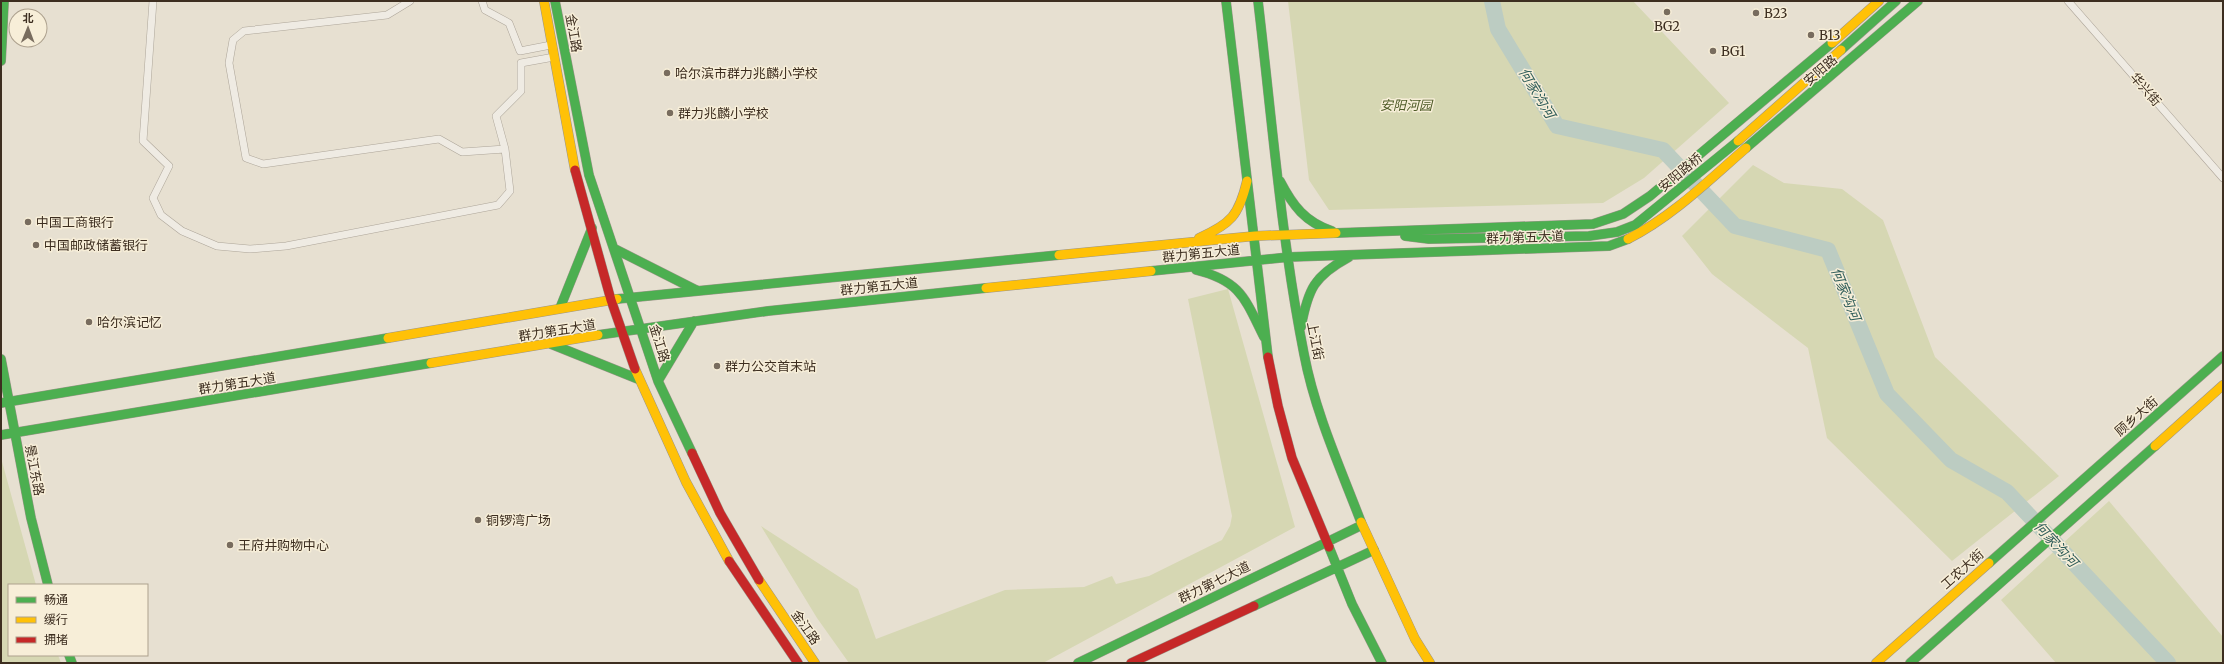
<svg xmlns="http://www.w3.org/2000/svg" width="2224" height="664" viewBox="0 0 2224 664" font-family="Merriweather,'Noto Sans SC',serif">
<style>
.green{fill:#d6d7b3}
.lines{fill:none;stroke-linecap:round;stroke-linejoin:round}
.river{stroke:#bcccc2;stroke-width:16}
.street-casing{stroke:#ada599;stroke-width:8}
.fast-casing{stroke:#9c958a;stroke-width:10}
.slow-casing{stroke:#9c958a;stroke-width:10}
.jam-casing{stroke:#9c958a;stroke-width:10}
.street{stroke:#efebe3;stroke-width:7}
.fast{stroke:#4caf50;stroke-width:9}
.slow{stroke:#ffc107;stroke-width:9}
.jam{stroke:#c62828;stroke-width:9}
.poi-dot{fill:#786c5e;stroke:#f7eed8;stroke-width:1.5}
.labels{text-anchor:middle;stroke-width:3;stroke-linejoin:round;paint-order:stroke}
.poi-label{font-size:13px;fill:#3d2e20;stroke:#f7eed8;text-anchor:start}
.street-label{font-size:13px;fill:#3d2e20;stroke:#f7eed8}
.park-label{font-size:13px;font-style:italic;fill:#4d5a26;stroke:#f7eed8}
.water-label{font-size:14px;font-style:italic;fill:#2f5d5a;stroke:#f7eed8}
</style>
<rect width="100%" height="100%" fill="#e7e0d1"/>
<path class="green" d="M1288 1H1633L1729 103 1644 178 1603 203 1329 210 1309 180Z
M1753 165 1784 183 1842 189 1883 220 1935 357 2059 476 1952 561 1827 438 1808 348 1712 274 1682 236Z
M1228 289 1295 527 1043 663H849L817 618 761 526 858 589 876 639 1005 590 1084 587 1112 576 1116 584 1149 576 1222 540 1230 526 1232 516 1188 299Z
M1 458 36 585H9V655H58L61 663H1Z
M2109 501 2223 637V663H2056L2001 600Z"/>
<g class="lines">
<path class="river" d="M1492 1 1498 29 1557 126 1663 150 1735 226 1828 250 1887 394 1951 460 2007 492 2168 663"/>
<defs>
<path id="street" d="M153 1 143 141 169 166 153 198 161 215 182 231 217 246 250 249 286 246 498 205 510 191 505 149 496 116 521 91V63L554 57
M410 1 387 15 244 31 233 40 229 63 246 158 263 164 439 139 462 152 505 149
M482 1 485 10 509 23 520 51 551 45
M2068 1 2223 178"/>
<path id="fast" d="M555 1 589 175 658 381 692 453
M1226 1 1268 357
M1258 1C1272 119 1281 238 1304 354 1315 412 1340 467 1361 522
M1841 50 1896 1
M1 61 4 1
M1746 148 1918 1
M1280 181C1293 206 1305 222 1332 231
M1336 233 1593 224 1623 214 1650 196 1832 43
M1405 236 1429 239 1589 236 1617 232 1635 225 1738 141
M615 249 698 291
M1196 270C1241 281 1245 299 1264 337
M1151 271 1289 257 1609 246 1628 239
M617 299 1059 255
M560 308 592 228
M1301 327C1308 289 1314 276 1349 257
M598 335 768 311 986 288
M551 344 638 379
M1 359 31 518 48 585
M658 381 694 321
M1 403 388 338
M1 435 431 363
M1329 547 1352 604 1382 663
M1989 563 2223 356
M1254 606 1374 550
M69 655 72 663
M1078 663 1362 525
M1910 663 2155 446"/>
<path id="slow" d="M544 1 575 170
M1832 43 1879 1
M1738 141 1841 50
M1199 238C1231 224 1239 215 1247 181
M1628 239C1673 216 1708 181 1746 148
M1059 255 1255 236 1336 233
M986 288 1151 271
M388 338 617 299
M431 363 598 335
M635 369 686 482 729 561
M2155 446 2223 385
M1361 522 1415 639 1430 663
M759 580 815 663
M1876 663 1989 563"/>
<path id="jam" d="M575 170 611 300 635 369
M1268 357 1278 406 1292 458 1329 547
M692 453 720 513 759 580
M729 561 798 663
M1131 663 1254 606"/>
</defs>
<use href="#street" class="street-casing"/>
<use href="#fast" class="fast-casing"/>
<use href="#slow" class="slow-casing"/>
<use href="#jam" class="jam-casing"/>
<use href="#street" class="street"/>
<use href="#fast" class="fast"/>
<use href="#slow" class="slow"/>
<use href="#jam" class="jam"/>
</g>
<g class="poi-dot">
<circle cx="1667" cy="12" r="4"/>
<circle cx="1756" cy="13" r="4"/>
<circle cx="1811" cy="35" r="4"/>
<circle cx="1713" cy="51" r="4"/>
<circle cx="667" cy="73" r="4"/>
<circle cx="670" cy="113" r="4"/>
<circle cx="28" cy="222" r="4"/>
<circle cx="36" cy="245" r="4"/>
<circle cx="89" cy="322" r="4"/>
<circle cx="717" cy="366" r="4"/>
<circle cx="478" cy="520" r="4"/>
<circle cx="230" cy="545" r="4"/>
</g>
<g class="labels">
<g class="poi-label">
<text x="1764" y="18">B23</text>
<text x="1667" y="31" text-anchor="middle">BG2</text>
<text x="1819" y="40">B13</text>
<text x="1721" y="56">BG1</text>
<text x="675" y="78">哈尔滨市群力兆麟小学校</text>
<text x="678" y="118">群力兆麟小学校</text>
<text x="36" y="227">中国工商银行</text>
<text x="44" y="250">中国邮政储蓄银行</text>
<text x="97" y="327">哈尔滨记忆</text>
<text x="725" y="371">群力公交首末站</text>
<text x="486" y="525">铜锣湾广场</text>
<text x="238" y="550">王府井购物中心</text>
</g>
<g class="street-label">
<text transform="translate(574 33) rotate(80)" y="5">金江路</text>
<text transform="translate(1820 70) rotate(-41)" y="5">安阳路</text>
<text transform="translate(2146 89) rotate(49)" y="5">华兴街</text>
<text transform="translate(1680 172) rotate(-40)" y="5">安阳路桥</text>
<text transform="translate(1525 237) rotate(-2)" y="5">群力第五大道</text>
<text transform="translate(1201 253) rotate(-6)" y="5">群力第五大道</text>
<text transform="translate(879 286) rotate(-6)" y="5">群力第五大道</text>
<text transform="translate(557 330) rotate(-9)" y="5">群力第五大道</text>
<text transform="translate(1316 341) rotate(79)" y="5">上江街</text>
<text transform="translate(660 343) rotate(73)" y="5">金江路</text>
<text transform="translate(237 383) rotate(-9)" y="5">群力第五大道</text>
<text transform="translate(2136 416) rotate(-41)" y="5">顾乡大街</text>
<text transform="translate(35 470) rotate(79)" y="5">景江东路</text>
<text transform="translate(1962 569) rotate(-42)" y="5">工农大街</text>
<text transform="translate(1214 582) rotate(-26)" y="5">群力第七大道</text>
<text transform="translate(806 627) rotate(55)" y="5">金江路</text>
</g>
<g class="park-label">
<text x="1406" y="110">安阳河园</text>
</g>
<g class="water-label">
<text transform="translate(1537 93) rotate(59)" y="5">何家沟河</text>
<text transform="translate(1846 294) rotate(68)" y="5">何家沟河</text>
<text transform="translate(2056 544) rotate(47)" y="5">何家沟河</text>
</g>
</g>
<rect width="2224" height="664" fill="none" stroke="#3d2e20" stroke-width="4"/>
<rect x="8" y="584" width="140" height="72" fill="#f7eed8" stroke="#ada18e"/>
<rect x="16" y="597" width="20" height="6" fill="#4caf50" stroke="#ada18e"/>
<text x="44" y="604" font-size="12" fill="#3d2e20">畅通</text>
<rect x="16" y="617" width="20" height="6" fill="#ffc107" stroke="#ada18e"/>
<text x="44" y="624" font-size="12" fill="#3d2e20">缓行</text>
<rect x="16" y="637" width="20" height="6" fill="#c62828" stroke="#ada18e"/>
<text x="44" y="644" font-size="12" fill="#3d2e20">拥堵</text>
<g transform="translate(28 28) rotate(1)"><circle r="19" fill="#f7eed8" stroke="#ada18e"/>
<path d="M0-3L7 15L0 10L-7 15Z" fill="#786c5e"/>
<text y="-6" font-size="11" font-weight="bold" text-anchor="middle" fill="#3d2e20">北</text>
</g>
</svg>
